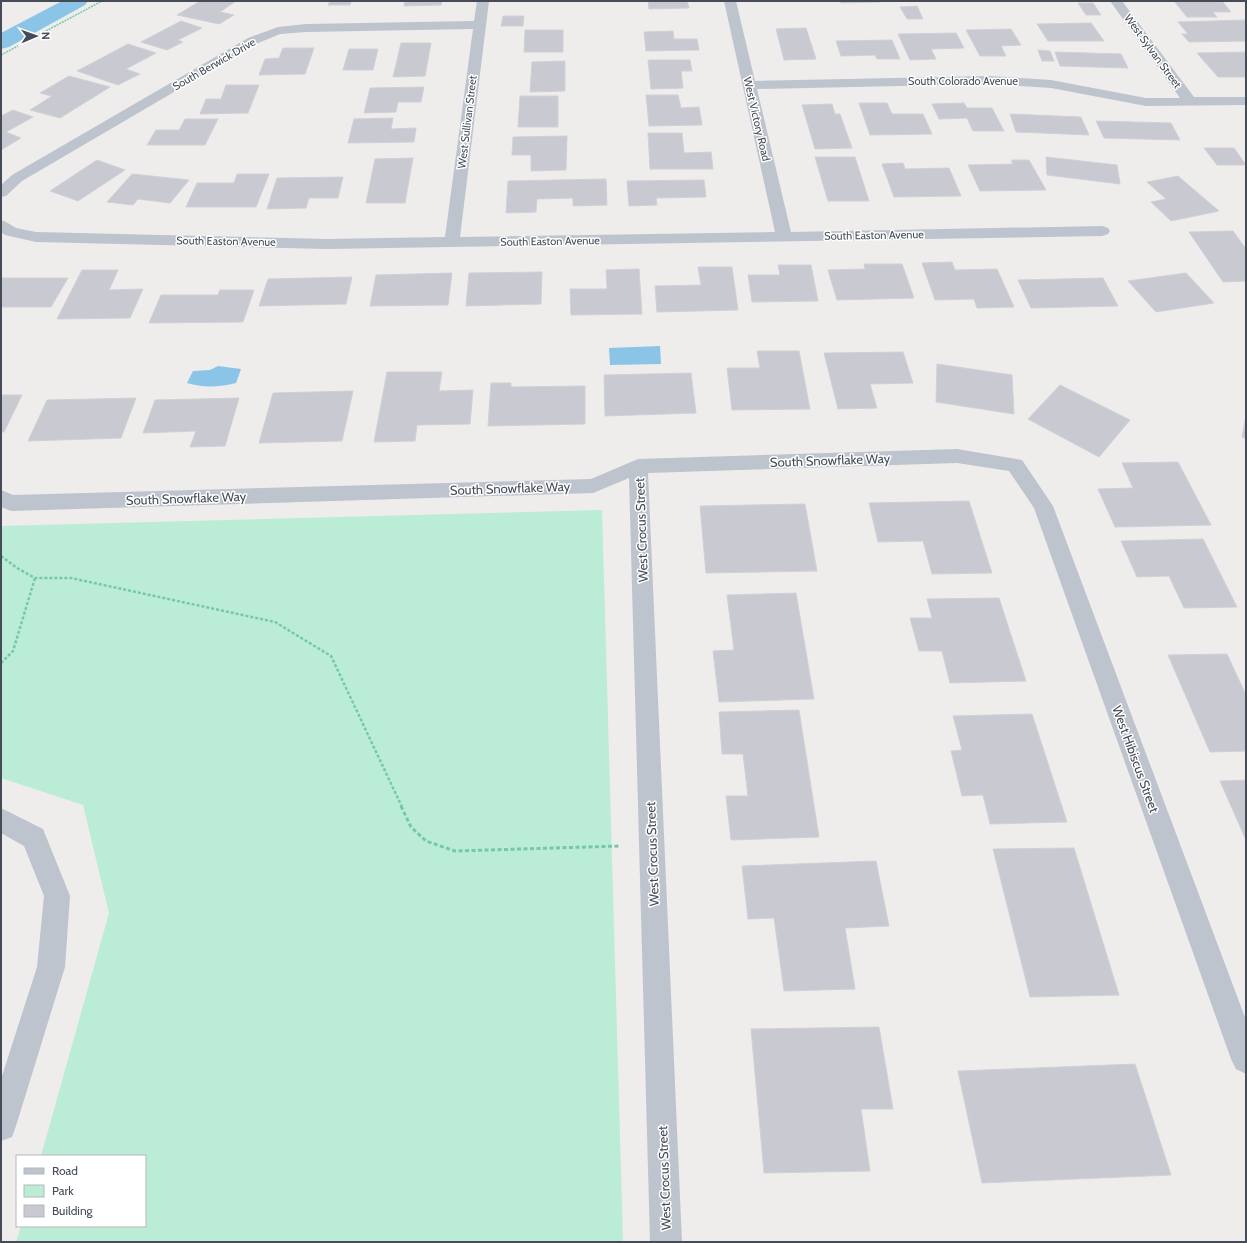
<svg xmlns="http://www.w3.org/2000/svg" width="1247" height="1243" viewBox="0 0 1247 1243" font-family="Cabin,sans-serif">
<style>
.green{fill:#bbecd6}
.water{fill:#8ac4e7}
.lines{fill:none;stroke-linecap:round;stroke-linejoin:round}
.canal{fill:#8ac4e7;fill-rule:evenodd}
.building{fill:#c9cad1;stroke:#d0d1d7}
.path-far2{stroke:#75c8ad;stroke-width:1.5;stroke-dasharray:2 1;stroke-linecap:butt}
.path-far1{stroke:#75c8ad;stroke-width:2.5;stroke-dasharray:3 2;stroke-linecap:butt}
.path{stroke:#75c8ad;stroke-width:3;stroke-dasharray:4 2.5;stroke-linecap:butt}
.minor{fill:#bdc4ce;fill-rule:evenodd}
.labels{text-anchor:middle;stroke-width:3;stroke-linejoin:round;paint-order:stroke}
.far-street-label{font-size:11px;fill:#454c58;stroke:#fff}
.street-label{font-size:13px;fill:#454c58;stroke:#fff}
</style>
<rect width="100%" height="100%" fill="#efecec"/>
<path class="green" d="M602 510 623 1242H16L21 1226H145V1156H41L109 913 83 805 1 778V526Z"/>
<path class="water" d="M660 346 661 364 610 365 609 348Z
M218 366 241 369 236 383C220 387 203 388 187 383L193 371 210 370Z"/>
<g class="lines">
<path class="canal" d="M62 1H88L85 5 9 47 1 49V33Z"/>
</g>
<path class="building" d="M200 1H236L220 12 234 15 219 24 177 15Z
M330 1H368H351L350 5H328Z
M405 1H442L441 5 404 6Z
M648 1H687L689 8 649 9Z
M840 1H879L880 2 841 3Z
M1174 1H1222L1231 12H1213L1217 17H1187Z
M1078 3H1093L1101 15H1086Z
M917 6 923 19H907L900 7Z
M503 16H524L523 26H501Z
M1246 20V41L1189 42 1182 34H1188L1178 22Z
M181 21 202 28 178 40 183 42 167 50 141 42Z
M1091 23 1104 41H1048L1037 24Z
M806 28 816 59 784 60 776 29Z
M1011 29 1021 45 1001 46 1006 56H980L966 30Z
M525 30H563V52H524Z
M673 31 674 39H697L699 50 646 51 644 32Z
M956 33 964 48 931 49 936 59 910 60 898 34Z
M892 40 900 59H877L875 55 841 56 836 41Z
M401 43H431L425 76 393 77Z
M128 44 156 53 126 69 140 74 118 85 77 71Z
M283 48H314L305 74 259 75 265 59 279 58Z
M349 49H378L373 70H343Z
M1038 50 1050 51 1054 61H1042Z
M1055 52 1121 54 1128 68 1060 66Z
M1246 52V77H1218L1197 53Z
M648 60H690L692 71H681L683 88 651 89Z
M565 61V91L530 92 532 62Z
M69 76 110 87 60 118 30 110 52 96 40 93Z
M226 85H259L248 113 200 114 206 99H221Z
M424 87 421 102H398L396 112 364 113 370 88Z
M646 95H678L681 108 699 107 702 125 649 126Z
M520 96H558V127H518Z
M859 103H887L892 114H923L932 134 870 135Z
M964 103 967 108H992L1004 131H973L967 118 939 119 932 104Z
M832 104 835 114H840L852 148 815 149 802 105Z
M13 110 33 117 6 132 21 138 1 150V116Z
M1010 114 1081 117 1089 135 1016 132Z
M393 118 391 129 416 128 414 142 348 143 354 119Z
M185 119H218L205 145H147L156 130H179Z
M1096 121 1171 123 1180 140 1104 138Z
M648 133H682L684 153 711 152 713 169H650Z
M567 136 566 170 531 171V155H512L513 137Z
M1204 148H1234L1246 165H1217Z
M815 157H855L869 201H828Z
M1046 157 1117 165 1120 184 1047 175Z
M413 158 405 203H366L375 159Z
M97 160 125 170 78 201 50 191Z
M1011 160H1029L1046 190 980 191 968 165 1013 164Z
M903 163 905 169 949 168 961 196 894 197 882 164Z
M132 174 189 180 170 203 138 199 133 205 107 202Z
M237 174H269L256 207H186L197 183H234Z
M1178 176 1219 211 1171 221 1151 202 1166 199 1147 182Z
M343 177 338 198H309L306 208 267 209 277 178Z
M606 179 607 205 573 206V198L537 199 536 212 506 213 508 181Z
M704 180 706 197 656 198 657 205 629 206 627 181Z
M1233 231 1246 249V281L1223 282 1189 232Z
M952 262 955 270 997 269 1014 307 977 308 974 299 935 300 922 263Z
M864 264H902L914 298 837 300 828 270 865 269Z
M778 265H811L818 301 752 302 748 275H780Z
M698 267H732L738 310 657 312 655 286 701 285Z
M639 269 642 314 571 315 570 289H607L606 270Z
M82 270H118L109 290 143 289 130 318 57 319Z
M542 272 541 304 466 306 469 273Z
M452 273 448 305 370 306 376 275Z
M1186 273 1214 303 1156 312 1128 281Z
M352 277 346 304 259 306 268 279Z
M1 278H68L51 307H1Z
M1103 278 1118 306 1031 308 1018 280Z
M220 290H254L243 322 149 323 161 295H218Z
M757 351H799L810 409 732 410 727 368H760Z
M903 352 913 383 870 384 877 408 838 409 824 353Z
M937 364 1012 375 1014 414 936 402Z
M387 372H442L439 391 473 390 470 424 417 425 415 441 374 442Z
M691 373 696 413 605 416 604 375Z
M491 383H511V387L585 386V424L488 426Z
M1060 385 1130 420 1099 457 1028 419Z
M353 391 342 441 259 443 273 393Z
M1 395H22L4 432H1Z
M136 398 121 438 28 441 47 400Z
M239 398 225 446 190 447 196 431 143 433 155 400Z
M1246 416V439L1242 437Z
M1178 462 1211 525 1115 527 1098 489 1133 488 1122 463Z
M969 501 992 573 932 574 923 541 878 542 869 503Z
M805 504 817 571 706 573 700 506Z
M1203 539 1237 607 1184 608 1169 576 1137 577 1121 541Z
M796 593 814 699 719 702 713 651 734 650 727 595Z
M999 598 1026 681 950 683 942 651H919L910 618H932L927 599Z
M1227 654 1246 695V751L1210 752 1168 655Z
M799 710 819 837 731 840 726 796H748L743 754H722L719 712Z
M1032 714 1067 822 990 824 983 795 962 796 951 751 962 750 953 716Z
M1246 780V840L1220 781Z
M1074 848 1119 995 1030 997 993 849Z
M876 861 889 926 845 928 855 989 784 991 774 918 748 919 742 866Z
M879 1027 893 1109H861L870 1171 764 1173 751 1029Z
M1135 1064 1171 1175 982 1183 958 1071Z"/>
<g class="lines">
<path class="path-far2" d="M1 55 102 1"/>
<path class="path-far1" d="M1 556 17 568 35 578H71L275 622 331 656 402 807
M1 663 13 651 35 578"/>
<path class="path" d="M401 806 411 827 426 841 455 851 620 846"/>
<path class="minor" d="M477 1H489L460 237 775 232 724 1H736L755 81 990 76 1051 80 1146 98H1180L1110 1H1122L1194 97H1246V105L1146 106 1051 88 990 84 757 89 791 232 1102 226 1108 228 1110 231 1108 234 1102 236 327 249 36 242 5 235 1 232V220L6 222 16 228 36 232 327 239 445 237 473 29 306 32 280 34 256 44 22 181 6 196 1 197V185L12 175 248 38 278 27 306 24 474 21Z
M957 449 1022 460 1053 506 1246 1020V1074L1236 1069 1231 1059 1034 508 1009 471 957 463 648 473 682 1242H650L629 478 593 493 11 511 1 507V490L13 495 591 479 638 459Z
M1 808 43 829 70 896 65 967 16 1126 12 1137 1 1141V1079L37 967 44 896 24 846 1 833Z"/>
</g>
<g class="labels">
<g class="far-street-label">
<text transform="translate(1153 51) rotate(54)" y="4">West Sylvan Street</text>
<text transform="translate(214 64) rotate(-30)" y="4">South Berwick Drive</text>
<text x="963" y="85">South Colorado Avenue</text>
<text transform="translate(757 119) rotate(77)" y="4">West Victory Road</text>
<text transform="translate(467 122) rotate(-83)" y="4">West Sullivan Street</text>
<text transform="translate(874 235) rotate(-1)" y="4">South Easton Avenue</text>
<text transform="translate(226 241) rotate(1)" y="4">South Easton Avenue</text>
<text transform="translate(550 241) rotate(-1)" y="4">South Easton Avenue</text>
</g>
<g class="street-label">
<text transform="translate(830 460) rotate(-2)" y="5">South Snowflake Way</text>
<text transform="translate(510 488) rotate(-2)" y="5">South Snowflake Way</text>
<text transform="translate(186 498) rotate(-2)" y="5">South Snowflake Way</text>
<text transform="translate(641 530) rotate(-92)" y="5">West Crocus Street</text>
<text transform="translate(1136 759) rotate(70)" y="5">West Hibiscus Street</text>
<text transform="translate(652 854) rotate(-92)" y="5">West Crocus Street</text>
<text transform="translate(664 1178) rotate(-92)" y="5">West Crocus Street</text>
</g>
</g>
<rect width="1247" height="1243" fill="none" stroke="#454c58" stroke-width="4"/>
<rect x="16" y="1155" width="130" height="72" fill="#ffffff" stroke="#b5b7bc"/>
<rect x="24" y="1168" width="20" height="6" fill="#bdc4ce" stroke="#b5b7bc"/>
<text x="52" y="1175" font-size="12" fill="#454c58">Road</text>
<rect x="24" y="1185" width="20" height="12" fill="#bbecd6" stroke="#b5b7bc"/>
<text x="52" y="1195" font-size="12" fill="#454c58">Park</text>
<rect x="24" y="1205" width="20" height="12" fill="#c9cad1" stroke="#b5b7bc"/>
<text x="52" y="1215" font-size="12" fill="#454c58">Building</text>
<g transform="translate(36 36) rotate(88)" stroke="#ffffff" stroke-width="3" paint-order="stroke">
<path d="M0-3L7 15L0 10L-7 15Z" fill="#454c58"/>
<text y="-6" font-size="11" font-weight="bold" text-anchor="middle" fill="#454c58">N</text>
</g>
</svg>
